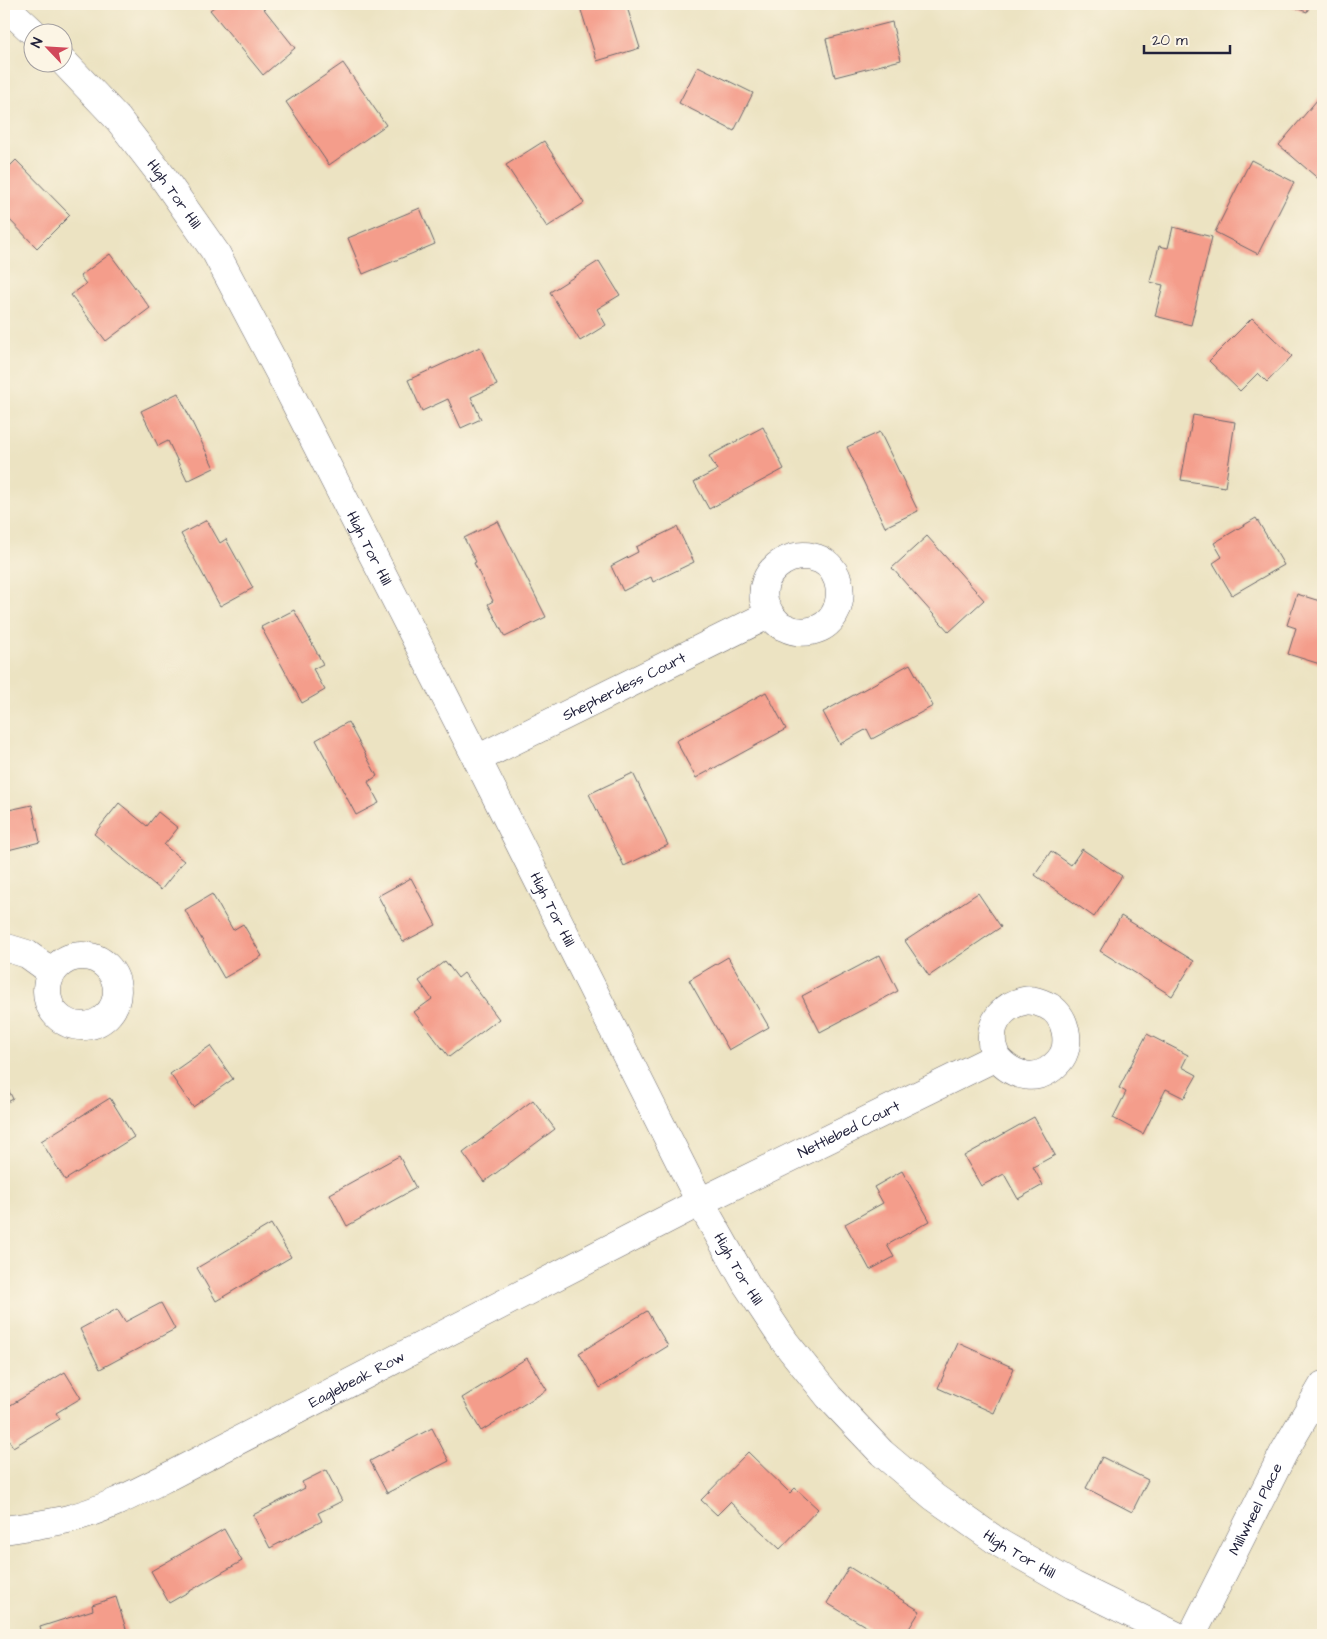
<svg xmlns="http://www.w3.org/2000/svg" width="1327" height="1639" viewBox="0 0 1327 1639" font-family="'Architects Daughter',sans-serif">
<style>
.building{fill:#f49d8b}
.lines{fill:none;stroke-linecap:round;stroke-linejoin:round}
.minor-casing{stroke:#69666a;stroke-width:29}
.minor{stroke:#fff;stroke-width:28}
.labels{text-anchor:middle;stroke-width:4;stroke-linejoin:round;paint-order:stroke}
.street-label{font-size:15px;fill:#22223b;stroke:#fcf5e5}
</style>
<rect width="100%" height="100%" fill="#fcf5e5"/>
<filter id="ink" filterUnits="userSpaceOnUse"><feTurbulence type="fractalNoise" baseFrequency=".02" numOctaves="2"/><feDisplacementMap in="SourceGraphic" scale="10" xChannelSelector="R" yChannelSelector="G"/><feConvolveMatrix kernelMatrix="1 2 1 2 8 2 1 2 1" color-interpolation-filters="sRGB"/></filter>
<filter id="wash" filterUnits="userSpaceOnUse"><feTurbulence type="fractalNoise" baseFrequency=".0096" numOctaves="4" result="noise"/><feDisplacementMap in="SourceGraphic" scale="20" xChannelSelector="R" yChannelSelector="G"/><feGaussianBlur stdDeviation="1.12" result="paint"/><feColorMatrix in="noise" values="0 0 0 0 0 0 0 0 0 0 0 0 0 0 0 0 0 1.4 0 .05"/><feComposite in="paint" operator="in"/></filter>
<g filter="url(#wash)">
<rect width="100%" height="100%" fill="#ece3c2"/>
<g id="blocks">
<path class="building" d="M218 4H260L295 48 263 75 210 10Z
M579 4H626L640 48 597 61Z
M1284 4H1310L1307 12Z
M892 22 901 60 835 77 826 39Z
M343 63 386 125 329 165 286 102Z
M698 66 753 93 734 131 679 103Z
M1323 93V181L1322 182 1279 145Z
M544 141 584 203 547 227 506 165Z
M16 160 70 215 37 248 4 214V172Z
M1251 160 1294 182 1258 254 1215 232Z
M420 208 435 244 363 274 348 238Z
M1173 227 1212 237 1191 325 1155 316 1163 285 1150 282 1159 246 1168 248Z
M110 254 150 308 106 341 71 295 86 284 80 276Z
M599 261 620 295 597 309 606 325 580 341 550 292Z
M1252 318 1292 356 1267 382 1258 373 1240 391 1209 361Z
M480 347 497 385 471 397 481 419 461 428 448 399 422 411 408 380Z
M178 393 214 468 187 481 168 441 158 446 141 411Z
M1193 415 1235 422 1225 487 1181 480Z
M763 427 784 469 709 509 694 482 717 470 709 456Z
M880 432 918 511 885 527 847 447Z
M1256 518 1284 565 1232 595 1213 563 1222 557 1214 543Z
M207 520 220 543 226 539 253 588 220 606 181 534Z
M498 521 546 617 505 637 488 604 493 601 474 563 476 562 464 538Z
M677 527 694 562 653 582 651 577 623 591 611 566 638 552 636 547Z
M927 536 984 600 949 632 892 568Z
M1297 594 1323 602V665L1288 654 1296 628 1287 625Z
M294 610 323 664 313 669 325 690 302 703 261 627Z
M910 664 933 706 872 739 867 729 840 744 823 712Z
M766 692 786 729 696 778 676 741Z
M348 722 377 776 368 782 379 803 356 815 316 740Z
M633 773 668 845 624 866 589 794Z
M119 803 147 826 158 812 178 828 164 845 184 861 161 890 94 834Z
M32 805 40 842 4 851V811Z
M1082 849 1122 876 1094 917 1035 875 1051 851 1071 865Z
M411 878 436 925 403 942 378 896Z
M978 893 1001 927 929 976 905 941Z
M212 894 233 930 243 924 262 956 224 978 185 910Z
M1121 916 1194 961 1172 996 1100 951Z
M880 955 898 991 820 1032 802 996Z
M728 957 769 1027 729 1050 689 980Z
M445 961 458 978 464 973 499 1019 449 1057 414 1012 432 999 419 981Z
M1147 1034 1188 1055 1182 1067 1197 1075 1184 1098 1166 1089 1143 1134 1113 1118 1126 1092 1119 1088Z
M210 1046 233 1079 193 1107 170 1074Z
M4 1081 13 1099 4 1104Z
M110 1098 134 1137 65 1180 41 1141Z
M533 1100 555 1129 484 1182 463 1153Z
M1034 1117 1055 1155 1033 1167 1043 1185 1018 1199 1004 1174 981 1186 964 1156Z
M399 1156 416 1188 347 1226 330 1194Z
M902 1171 930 1221 887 1245 894 1257 870 1270 845 1224 883 1203 874 1187Z
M271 1224 291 1257 216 1301 197 1268Z
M161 1303 175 1329 100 1369 80 1329 117 1309 125 1322Z
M647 1311 668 1346 600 1388 579 1353Z
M958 1343 1014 1368 994 1413 938 1388Z
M527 1358 547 1390 481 1431 462 1398Z
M65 1372 81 1398 56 1413 60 1419 13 1447 8 1439 4 1442V1409Z
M432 1428 449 1461 387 1493 370 1461Z
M748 1452 790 1493 795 1488 818 1509 780 1549 730 1502 717 1515 701 1500Z
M1102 1457 1148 1480 1132 1512 1086 1488Z
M326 1470 342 1501 318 1513 322 1521 270 1548 253 1515 305 1488 302 1482Z
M224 1529 242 1561 169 1603 151 1571Z
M849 1567 920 1611 905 1635H880L827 1603Z
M116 1597 127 1632 116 1635H42L40 1627 93 1610 92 1605Z"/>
</g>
</g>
<g filter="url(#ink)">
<use href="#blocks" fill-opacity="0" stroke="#69666a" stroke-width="1"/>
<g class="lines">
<defs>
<g id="minor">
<path d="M4 5 33 32"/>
<path id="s1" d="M62 60 118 119 162 176 216 253 289 391 477 759 700 1202 747 1285 785 1342 829 1397 882 1453 934 1497 1001 1544 1073 1585 1175 1635"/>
<path id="s2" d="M477 759 770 614C768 610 765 605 764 600 759 573 787 551 812 557 839 562 846 594 834 615 824 632 801 636 784 627 778 625 774 619 770 614"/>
<path d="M4 947 27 954 52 972"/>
<circle cx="82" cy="991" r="35"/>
<path id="s3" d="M4 1530C25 1527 47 1524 68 1519 105 1510 143 1489 177 1472L700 1202 996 1057C995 1052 992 1047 992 1042 990 1021 1004 1005 1024 1001 1032 999 1039 1002 1046 1005 1066 1013 1073 1045 1059 1061 1039 1084 1014 1078 996 1057"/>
<path id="s4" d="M1192 1635 1284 1452 1323 1385"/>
</g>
</defs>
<use href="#minor" class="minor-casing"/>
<use href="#minor" class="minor"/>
</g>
</g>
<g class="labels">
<g class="street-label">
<text dy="5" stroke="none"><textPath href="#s1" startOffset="175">High Tor Hill</textPath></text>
<text dy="5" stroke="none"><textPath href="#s1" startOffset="580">High Tor Hill</textPath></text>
<text dy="5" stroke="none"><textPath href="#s2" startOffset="164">Shepherdess Court</textPath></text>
<text dy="5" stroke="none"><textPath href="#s1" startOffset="985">High Tor Hill</textPath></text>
<text dy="5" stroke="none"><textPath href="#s3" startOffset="938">Nettlebed Court</textPath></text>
<text dy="5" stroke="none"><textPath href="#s1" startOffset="1390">High Tor Hill</textPath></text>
<text dy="5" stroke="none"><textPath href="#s3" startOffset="386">Eaglebeak Row</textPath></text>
<text dy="5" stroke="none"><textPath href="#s4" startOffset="141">Millwheel Place</textPath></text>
<text dy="5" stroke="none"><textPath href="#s1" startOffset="1795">High Tor Hill</textPath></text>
</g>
</g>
<rect width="1327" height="1639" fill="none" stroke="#fcf5e5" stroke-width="20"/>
<g transform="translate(48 48) rotate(295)"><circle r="24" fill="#fcf5e5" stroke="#a5a1a1"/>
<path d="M0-4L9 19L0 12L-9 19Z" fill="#d1495b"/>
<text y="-8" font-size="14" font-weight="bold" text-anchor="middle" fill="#22223b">N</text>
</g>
<path d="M1144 45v8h86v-8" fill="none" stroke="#22223b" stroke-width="2.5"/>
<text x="1152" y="45" font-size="15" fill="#22223b" stroke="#fcf5e5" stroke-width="4" paint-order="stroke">20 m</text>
</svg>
